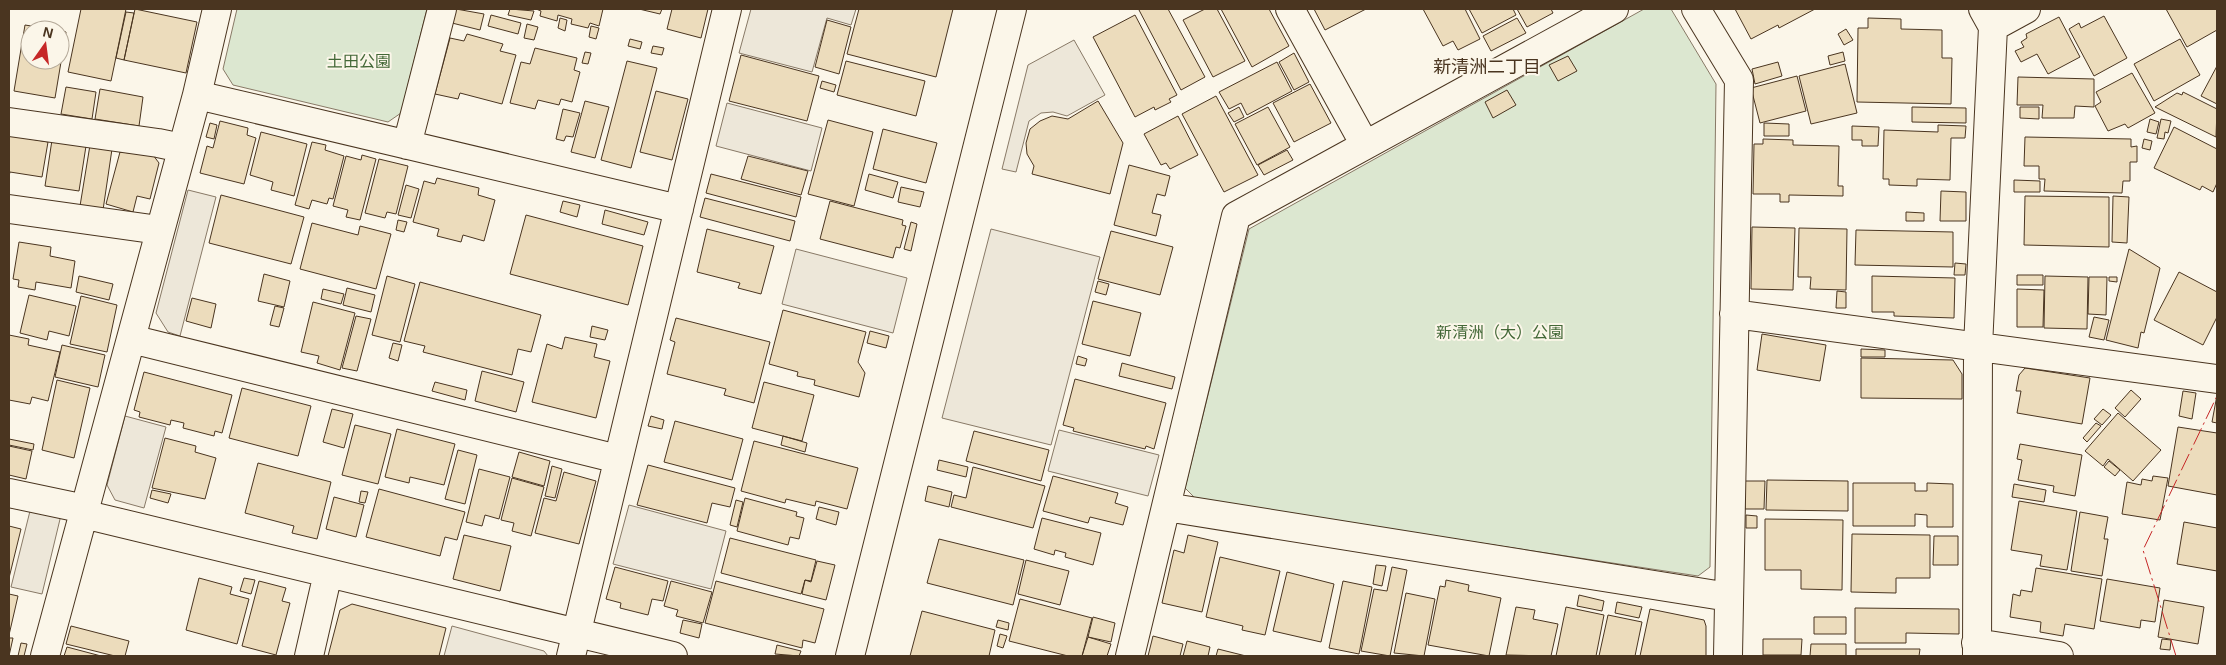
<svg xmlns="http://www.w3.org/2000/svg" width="2226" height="665" viewBox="0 0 2226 665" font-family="Arial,'Noto Sans JP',sans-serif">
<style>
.green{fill:#dce7d0;stroke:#887966}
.parking{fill:#ede7d9;stroke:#887966}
.building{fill:#ecdcbc;stroke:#4a3520}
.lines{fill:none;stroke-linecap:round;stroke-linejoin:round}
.minor-casing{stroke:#4a3520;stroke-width:30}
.minor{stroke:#fbf6e9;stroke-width:28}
.power{stroke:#c62828;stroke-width:1;stroke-dasharray:18 4 2.5 4;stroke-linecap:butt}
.labels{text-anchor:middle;stroke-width:4;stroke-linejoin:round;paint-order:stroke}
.park-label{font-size:16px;fill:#436837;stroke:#fbf6e9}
.neighbourhood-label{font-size:18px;fill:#4a3520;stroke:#fbf6e9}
</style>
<rect width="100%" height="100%" fill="#fbf6e9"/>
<path class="green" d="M237 9H427L401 113 388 122 233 85 223 69Z
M1644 9H1671L1716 84 1710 567 1698 576 1197 500 1185 488 1249 229Z"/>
<path class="parking" d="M751 9H856L851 25 827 18 812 72 739 53Z
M1074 40 1105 95 1067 116 1053 112 1041 113 1029 121 1016 172 1002 169 1028 65Z
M727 103 822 128 811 171 716 146Z
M188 190 216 197 180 336 168 332 156 313Z
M991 229 1100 257 1051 445 942 418Z
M796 249 907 278 893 333 782 304Z
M125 416 166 427 144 508 115 500 107 485Z
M1059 430 1159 455 1148 496 1048 471Z
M629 505 726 531 711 589 613 564Z
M31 507 61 515 42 594 11 587Z
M452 626 544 651 548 656H444Z"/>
<path class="building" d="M81 9H126L111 81 68 72Z
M135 9 197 22 186 73 124 60Z
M456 9 484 14 480 30 452 23Z
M510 9 534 11 531 20 508 15Z
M536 9H603L599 26 590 23 588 28 571 24 572 19 558 15 557 21 540 16 541 11Z
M639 9H662L660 14Z
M672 9H708L701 38 667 29Z
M859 9H953L936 77 847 54Z
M1141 9H1168L1205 77 1181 90 1139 10Z
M1205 9H1217L1245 61 1213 77 1183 20Z
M1221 9H1269L1289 46 1252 67Z
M1314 9H1366L1325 30Z
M1423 9H1465L1480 39 1458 50 1453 41 1443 46Z
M1469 9H1513L1516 15 1482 33Z
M1517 9H1551L1553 13 1527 27Z
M1735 9H1815L1779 28 1778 25 1751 39Z
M2166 9H2217V30L2187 47Z
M126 12 134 13 124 60 116 58Z
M491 15 521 23 518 34 488 26Z
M1135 15 1177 95 1169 99 1171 102 1155 110 1154 107 1135 117 1093 37Z
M2104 16 2127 58 2094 76 2069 29 2079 23 2081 28Z
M2059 17 2080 57 2048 74 2037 54 2021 62 2015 51 2024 47 2021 42 2027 38 2026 34Z
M560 18 567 20 565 31 558 28Z
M1517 18 1526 33 1491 51 1483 36Z
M1868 18 1901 19V29L1942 30V58H1952L1951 104 1857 102 1858 28H1868Z
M827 20 851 27 839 74 815 67Z
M527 24 538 27 534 40 524 38Z
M25 25 56 30H30V60H60V31L66 32 55 98 14 91Z
M591 26 599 28 596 39 589 37Z
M1846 29 1853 40 1844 45 1838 34Z
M467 34 503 44 500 51 516 55 502 104 460 93 458 99 435 94 450 38 464 41Z
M630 39 642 42 640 49 628 46Z
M2180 39 2200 75 2154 101 2134 64Z
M653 46 664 48 662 55 651 53Z
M535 48 577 58 574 70 580 72 572 102 561 99 559 105 538 100 535 109 510 103 521 62 530 64Z
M585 52 591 53 588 64 582 63Z
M1843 52 1845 61 1830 65 1828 56Z
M1294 53 1309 82 1294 90 1279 62Z
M741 55 819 76 807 121 729 101Z
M1568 56 1577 71 1558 81 1549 65Z
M627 61 657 68 631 168 601 160Z
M846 61 925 81 916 116 837 95Z
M1277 62 1292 91 1247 115 1241 103 1229 109 1219 92Z
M1778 62 1782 76 1755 84 1752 69Z
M1845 64 1857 113 1811 124 1799 76Z
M2217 66V104L2201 96Z
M2132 73 2155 113 2128 128 2125 124 2108 131 2095 106 2101 102 2096 92Z
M1797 76 1806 111 1760 123 1751 88Z
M2018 77 2094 79V107L2075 106 2074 118H2042L2043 105H2017Z
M822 81 836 85 834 92 820 88Z
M1310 84 1331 123 1294 142 1273 103Z
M66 87 96 92 92 119 61 114Z
M100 89 143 97 139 126 95 119Z
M1507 90 1516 105 1493 118 1485 102Z
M656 91 688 99 672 160 640 152Z
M2183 92 2217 109 2216 137 2155 107 2177 93 2182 95Z
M1216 96 1258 175 1224 192 1182 114Z
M585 101 609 107 595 158 571 152Z
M1098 101 1123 143 1110 194 1032 174 1034 166 1027 154 1026 143 1030 129 1040 121 1052 116 1068 119Z
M1239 107 1244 117 1234 122 1228 113Z
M1268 107 1290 147 1257 165 1235 124Z
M1912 107 1966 108V123L1912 122Z
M2020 107H2039V119L2020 118Z
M563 109 580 113 573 137 566 136 564 141 556 139Z
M1178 116 1198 155 1170 169 1166 163 1161 165 1144 134Z
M2150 119 2159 122 2156 134 2147 132Z
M2161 119 2171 121 2168 133 2165 132 2164 139 2157 138Z
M828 120 873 132 854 206 808 194Z
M220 121 248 128 247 135 256 138 244 184 200 173 207 146 213 148Z
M210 123 217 125 214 139 206 137Z
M1764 123 1789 124V136H1764Z
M1938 125 1966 126 1965 138H1951L1950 180 1917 179V186L1889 185V179H1883L1884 130 1938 132Z
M1852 126 1879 127 1878 146H1862V140H1852Z
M2174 127 2217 149V183L2213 192 2202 186 2200 190 2154 168Z
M883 129 937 143 926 183 873 169Z
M261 132 307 144 294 196 271 190 273 182 250 175Z
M9 135 48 142 42 177 10 172 9 176Z
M2025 137 2131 139V147L2137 146V162H2130V181H2123L2122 193 2044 191 2045 179H2039V166H2024Z
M1763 139 1793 140V145L1839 146 1838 186H1843V196L1789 195V202H1780V194H1753L1754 144H1763Z
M2144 139 2152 141 2150 150 2142 148Z
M52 140 86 146 79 191 45 186Z
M312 142 326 145 325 150 344 156 333 199 329 198 327 204 312 200 309 209 295 205Z
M90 145 112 149 103 210 80 206Z
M1287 150 1293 160 1264 175 1258 165Z
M120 152 153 155 159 163 150 199 137 196 133 212 106 204Z
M362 155 376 159 360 220 346 217 348 210 333 206 346 156 361 160Z
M748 156 808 171 801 195 741 179Z
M379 159 408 166 396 214 387 212 385 218 365 213Z
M1129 165 1170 176 1165 196 1157 194 1152 213 1161 215 1156 236 1114 225Z
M711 174 801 197 796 217 706 193Z
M869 174 898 182 893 198 865 190Z
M437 178 479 188 478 195 495 200 484 241 463 235 461 242 437 236 439 229 413 222 424 181 435 184Z
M2014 180 2040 181V192H2014Z
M406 185 419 189 411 218 398 215Z
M901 187 924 192 920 207 898 202Z
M1941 191 1966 192V221H1940Z
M221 195 304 217 291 264 209 243Z
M2025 196 2109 197V247L2024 245Z
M2113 196 2129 197 2127 243 2112 242Z
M705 198 795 221 790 241 700 217Z
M563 201 580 205 577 217 560 212Z
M830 201 903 220 902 225 906 226 900 248 896 247 893 258 820 239Z
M605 210 648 222 644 235 602 224Z
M1906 212 1924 213V221H1906Z
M526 215 643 246 628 305 510 274Z
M398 220 407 222 404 232 396 230Z
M911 222 917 224 911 251 904 249Z
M312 223 358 235 360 226 391 234 376 289 300 269Z
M1752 227 1795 228 1793 290 1751 289Z
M1799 228 1847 229 1846 290 1810 289 1811 277H1798Z
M707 229 774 246 761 294 738 288 740 283 697 272Z
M1856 230 1953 232V267L1855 265Z
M1111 231 1173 247 1160 295 1098 279Z
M19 242 51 247 50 256 75 261 71 288 36 282 35 290 18 287 19 280 13 279Z
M2129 249 2160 268 2144 333 2141 332 2138 348 2106 340Z
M1955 263 1966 264 1965 275H1954Z
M2179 272 2217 292V317L2203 345 2154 320Z
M264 274 290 281 284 307 258 301Z
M2017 275H2043V285H2017Z
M79 276 113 284 109 300 76 292Z
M387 276 415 284 400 342 372 335Z
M1872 276 1955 278 1954 318 1894 316V312H1872Z
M2045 276 2088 277 2087 329 2044 328Z
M2089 277H2107L2106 315 2088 314Z
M2109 277H2117V282L2109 281Z
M1098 281 1109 284 1106 295 1095 292Z
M420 282 541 315 531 352 518 349 512 375 423 352 425 346 404 341Z
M347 288 375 295 371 312 343 305Z
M323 289 344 294 341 304 321 299Z
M2017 289 2044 290 2043 327H2017Z
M1837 291 1846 292V308H1836Z
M29 295 76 306 69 336 49 331 47 340 20 333Z
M81 296 117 305 107 352 70 344Z
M192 298 216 304 211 328 186 321Z
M1093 301 1141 313 1130 356 1082 344Z
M313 302 355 313 340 370 317 363 319 356 301 352Z
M275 306 284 308 279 327 270 325Z
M783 310 866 332 858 362 865 373 859 397 814 385 815 380 797 376 798 372 769 364Z
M356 316 371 319 357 371 342 368Z
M2094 317 2109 320 2104 340 2089 337Z
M676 318 770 342 754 403 724 395 726 389 667 374 675 342 670 340Z
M592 326 608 330 605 340 590 337Z
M870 331 889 336 886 348 867 343Z
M1762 334 1826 345 1820 381 1757 370Z
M9 335 29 339 28 345 60 352 48 401 32 397 30 404 9 400Z
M565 337 597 344 594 357 610 361 596 418 532 402 547 344 562 349Z
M393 343 402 345 398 361 389 358Z
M62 345 105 355 98 387 55 377Z
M1861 349 1885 350V357H1861Z
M1078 356 1087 359 1085 366 1076 364Z
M1861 358 1953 360 1962 374V399L1861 398Z
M1122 363 1175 377 1172 389 1119 376Z
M2025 368 2090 378 2082 424 2017 413 2021 391H2016L2019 375Z
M482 371 524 382 516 412 475 401Z
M144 372 232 395 222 433 215 431 214 436 183 428 184 423 171 420 170 425 139 417 140 412 134 410Z
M1075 379 1166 403 1154 449 1146 446 1145 449 1073 431 1074 428 1063 425Z
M57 380 90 388 74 458 42 450Z
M435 382 467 390 465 400 432 391Z
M764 382 814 395 802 441 752 428Z
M242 388 311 406 298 456 229 438Z
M2131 390 2141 399 2125 417 2115 408Z
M2183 391 2196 393 2192 419 2179 416Z
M2217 395V423L2212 422Z
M332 409 353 414 344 448 323 442Z
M2103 409 2111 415 2102 425 2094 419Z
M2118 413 2161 450 2133 481 2108 459 2103 466 2085 451Z
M651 416 664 420 662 429 648 426Z
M675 421 743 439 732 480 664 462Z
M2096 423 2101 426 2087 442 2083 438Z
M355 425 391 434 378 484 342 475Z
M2178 427 2217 433V495L2168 486Z
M397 429 455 444 444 485 410 477 409 483 385 477Z
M974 431 1049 450 1041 481 966 461Z
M783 436 807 443 805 452 781 445Z
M165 438 196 446 195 452 216 458 205 499 152 488Z
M9 439 34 444 33 450 9 445Z
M754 441 858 468 847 509 816 501 815 506 786 499 785 503 741 491Z
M2020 444 2082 455 2075 496 2053 492 2054 486 2018 480 2022 460 2017 459Z
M9 446 32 451 26 479 9 475Z
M458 450 477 455 465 504 445 499Z
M519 452 550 461 544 486 512 477Z
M939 460 968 467 966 477 937 470Z
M2109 461 2120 470 2115 476 2104 467Z
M258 463 331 482 317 539 292 533 294 526 245 513Z
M648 465 735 488 730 507 712 503 707 523 637 505Z
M552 466 562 469 555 498 545 496Z
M973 467 1045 486 1033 528 951 507 954 495 966 498Z
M479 469 510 477 499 519 485 515 482 526 466 522Z
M564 472 596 481 579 544 535 533 544 498 556 501Z
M1053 476 1118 493 1115 503 1128 507 1123 525 1090 517 1088 523 1043 511Z
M2153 476 2168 478 2160 520 2122 514 2127 482 2141 485 2142 479 2152 481Z
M512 478 544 487 531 536 512 531 514 523 501 520Z
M1767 480 1848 481V511L1766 510Z
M1745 481H1765L1764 509H1745Z
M1853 483H1915V491H1927V483L1953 484V527H1927V515L1915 514V526H1853Z
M2014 484 2046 490 2044 502 2012 497Z
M928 486 952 492 949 507 925 501Z
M379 489 465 512 457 540 445 537 440 556 366 537Z
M152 490 171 494 168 503 150 498Z
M361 491 368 492 365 503 359 502Z
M334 497 364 505 356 537 326 529Z
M745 498 797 512 796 516 804 518 799 539 790 537 788 545 737 531Z
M736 500 743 502 737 527 730 525Z
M2019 501 2077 511 2067 570 2040 566 2042 555 2011 550Z
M819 507 839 512 836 525 816 519Z
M2080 512 2108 517 2104 539H2108L2102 576 2071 571Z
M1746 515 1757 516V528H1746Z
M1042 518 1101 533 1093 565 1065 557 1066 553 1055 550 1054 555 1034 549Z
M1765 519 1843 520 1842 590 1801 589V570H1765Z
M2184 522 2217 528V571L2177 564Z
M9 526 21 529 9 578Z
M1852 534 1930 535V578H1896V593L1851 592Z
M464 535 511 546 500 591 453 579Z
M1188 535 1218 542 1202 612 1162 603 1174 550 1184 553Z
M1934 536H1958V565H1933Z
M730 538 816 560 811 581 805 580 801 594 721 573Z
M939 539 1024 560 1013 605 927 583Z
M1220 557 1280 571 1265 635 1242 630 1243 626 1206 617Z
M1026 560 1069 571 1060 605 1018 594Z
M817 561 835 565 826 600 802 594 805 580 811 582Z
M1376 565 1386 566 1382 586 1373 584Z
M615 567 668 581 663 601 652 599 648 615 620 608 621 603 606 599Z
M1392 567 1407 570 1390 656 1361 651 1374 589 1387 591Z
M2036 568 2102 579 2094 629 2065 624 2063 636 2040 632 2041 622 2010 617 2013 594 2020 596 2021 590 2032 592Z
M1287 572 1334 584 1321 642 1273 631Z
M199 578 232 587 230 594 249 599 237 644 186 630Z
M244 578 255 580 251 594 240 591Z
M2107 579 2160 588 2155 622 2141 620 2140 628 2100 621Z
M1446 580 1469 585 1468 591 1501 598 1489 656 1428 645 1440 586 1445 587Z
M259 581 286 588 282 601 290 603 276 655 242 646Z
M671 581 712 592 703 623 676 616 678 610 664 606Z
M716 581 824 609 815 643 803 640 802 648 705 623Z
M1343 581 1372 587 1359 654 1329 648Z
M1406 593 1435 599 1424 656 1394 653Z
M9 594 18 596 9 635Z
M1579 595 1604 601 1602 611 1577 606Z
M1020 599 1092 618 1082 656H1068L1009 641Z
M2164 600 2204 607 2198 644 2158 637Z
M1617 602 1642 607 1639 618 1615 613Z
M352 604 446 628 439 656H328L340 610Z
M1516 607 1535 610 1533 619 1558 624 1551 656 1506 655Z
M1566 607 1604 615 1596 656H1556Z
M1855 608 1959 609V634L1906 633V643H1855Z
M1650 609 1704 620 1706 626V656H1640Z
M922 611 995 630 989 656H910Z
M1608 615 1642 622 1635 656H1599Z
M1093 617 1115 623 1111 642 1088 637Z
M1814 617H1846V634H1814Z
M683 620 702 624 699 638 680 633Z
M998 620 1009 623 1008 630 996 627Z
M71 626 129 641 125 656H115L66 644Z
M1000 634 1007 636 1003 648 997 646Z
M1153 636 1183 644 1180 656H1148Z
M1088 637 1111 644 1107 656H1082Z
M9 638H13L9 656Z
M1763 639H1802L1801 655H1763Z
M2162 639 2171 640 2170 650 2160 649Z
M1187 641 1210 647 1208 656H1183Z
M21 643 27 644 24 656H18Z
M1811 644H1846V656H1810Z
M777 645 801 651 799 656 775 654Z
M67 647 101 656H64Z
M1218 649 1246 656H1216Z
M1856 649H1920L1919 656H1856Z"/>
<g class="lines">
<defs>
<path id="minor" d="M1290 9 1365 145
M1696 9 1739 80 1728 656
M1993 27 2026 9
M197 95 679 209
M9 122 158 143 182 148
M407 145 442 9
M9 209 159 230
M1734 314 2217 379
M131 339 618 459
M9 493 85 509
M1166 507 1729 597
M83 514 673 656
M1976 643 2059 656
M45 656 197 95 217 9
M309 656 328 573
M571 656 727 9
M850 656 1012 9
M1130 656 1236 216 1614 9
M1977 656 1978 347 1993 27 1983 9"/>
</defs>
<use href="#minor" class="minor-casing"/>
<use href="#minor" class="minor"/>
<path class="power" d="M2176 656 2143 550 2217 396"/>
</g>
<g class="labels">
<g class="park-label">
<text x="359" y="67">土田公園</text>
<text x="1500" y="338">新清洲（大）公園</text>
</g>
<g class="neighbourhood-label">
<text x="1487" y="73">新清洲二丁目</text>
</g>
</g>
<rect width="2226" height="665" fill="none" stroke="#4a3520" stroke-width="20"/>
<g transform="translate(45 45) rotate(14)"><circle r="24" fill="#fbf6e9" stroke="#b4a999"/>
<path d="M0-4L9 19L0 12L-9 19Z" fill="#c62828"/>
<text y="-8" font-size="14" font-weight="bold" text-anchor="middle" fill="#4a3520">N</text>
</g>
</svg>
